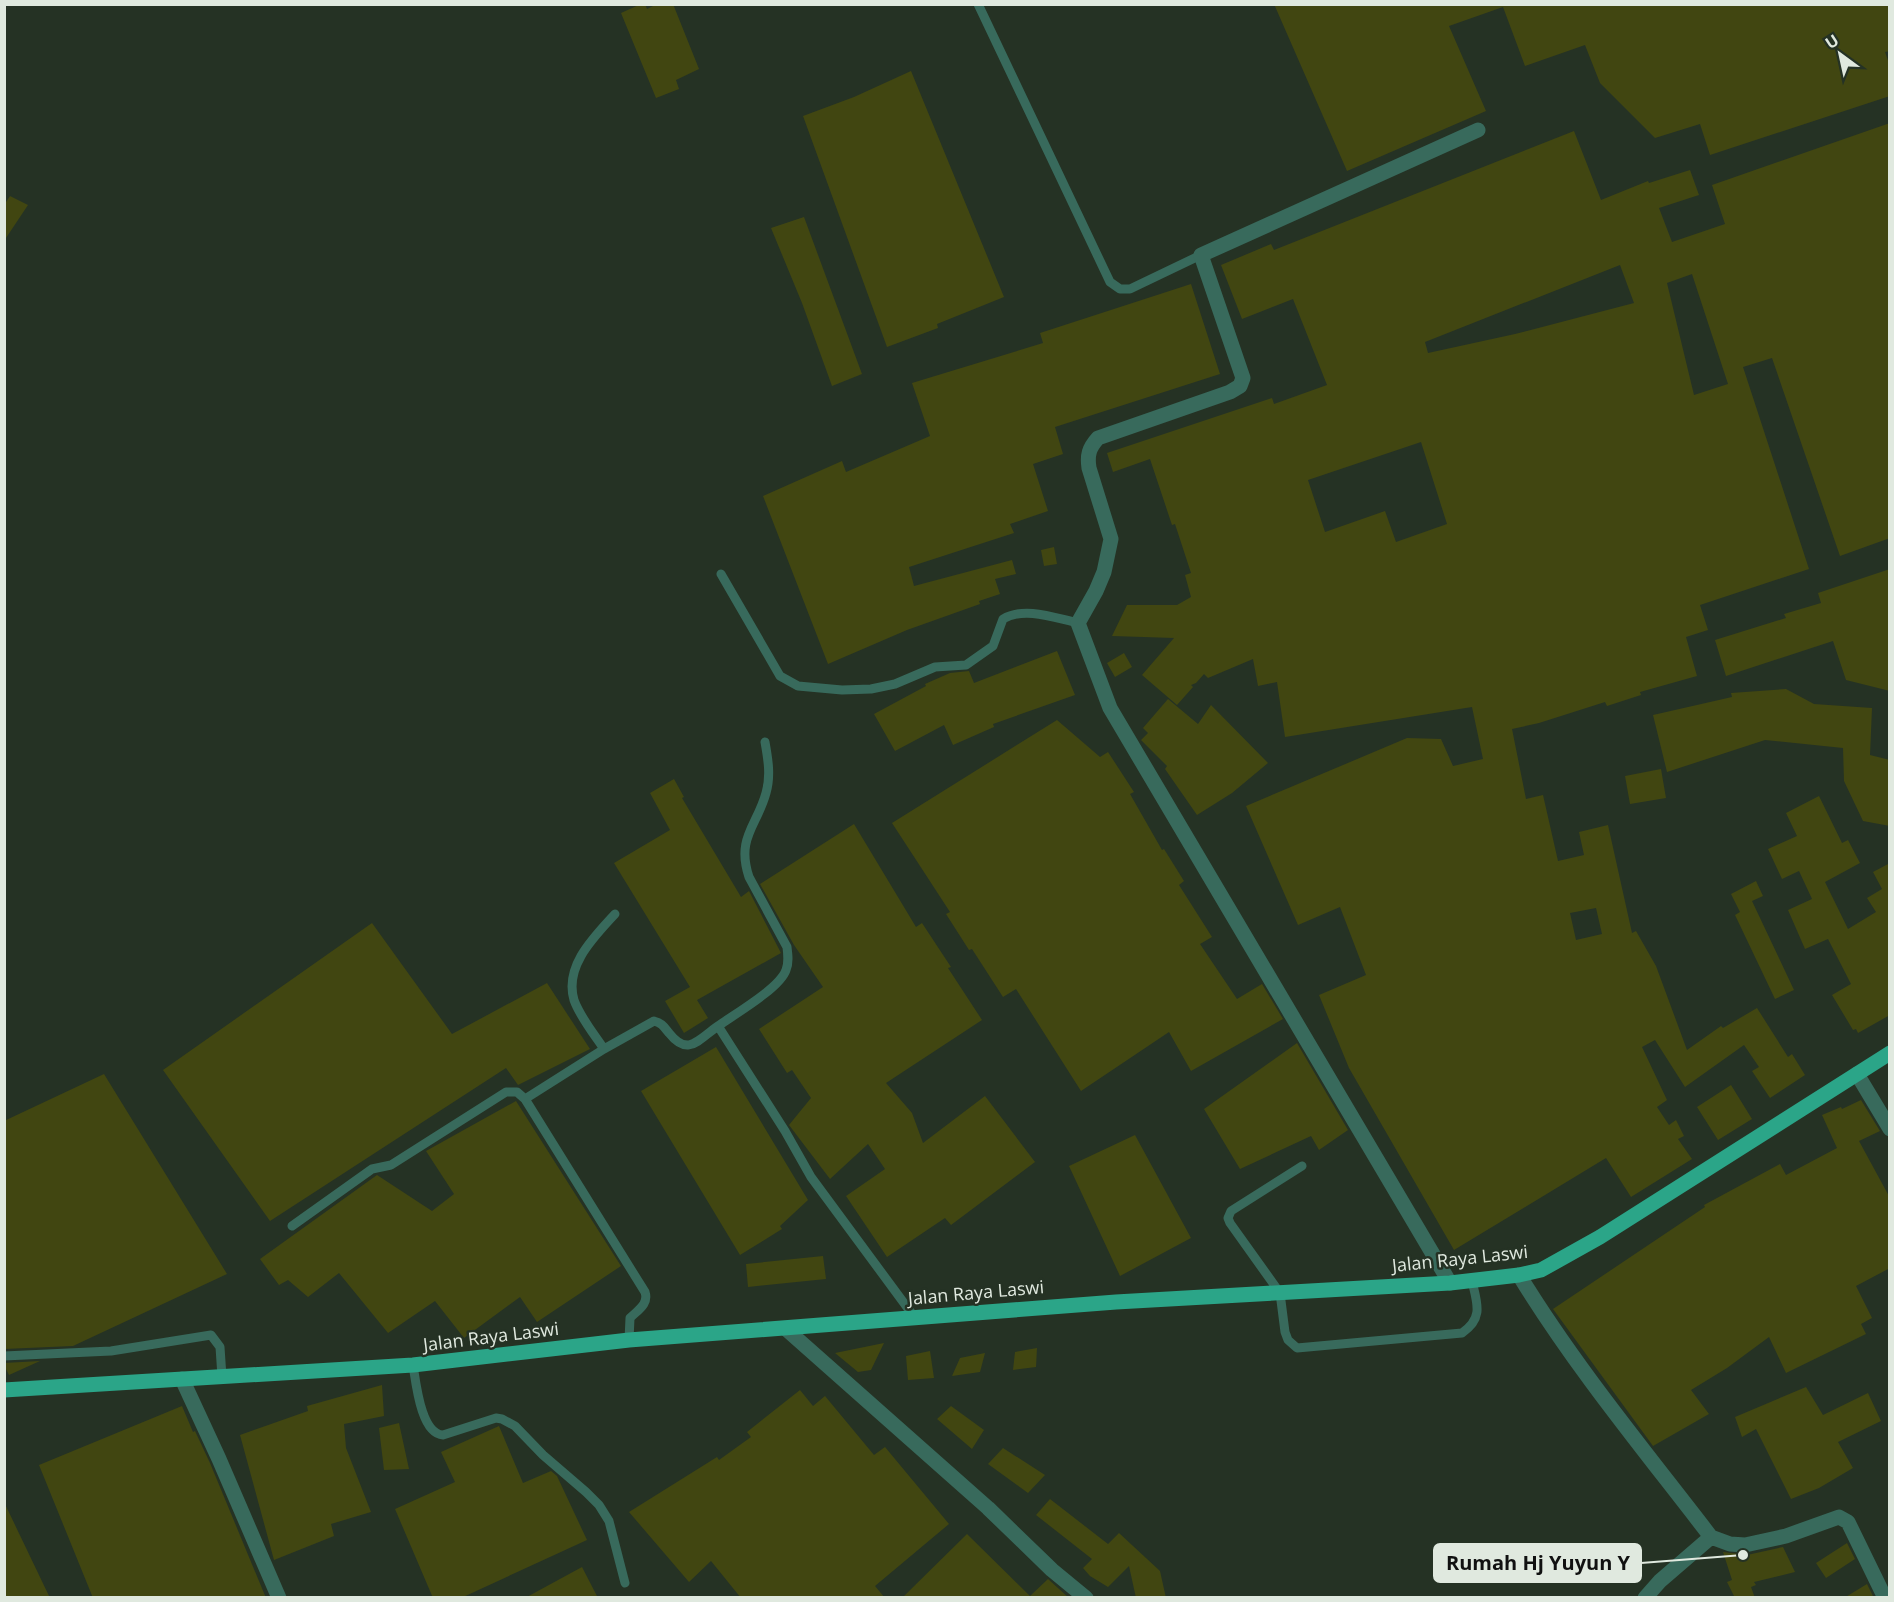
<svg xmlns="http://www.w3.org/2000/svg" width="1894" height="1602" viewBox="0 0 1894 1602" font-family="'Open Sans',sans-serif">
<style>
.building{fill:#414611;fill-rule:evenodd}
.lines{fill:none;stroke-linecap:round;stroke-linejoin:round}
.service{stroke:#386a5c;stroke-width:9}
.minor{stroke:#386a5c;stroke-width:15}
.primary{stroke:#2ba588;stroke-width:15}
.labels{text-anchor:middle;stroke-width:5;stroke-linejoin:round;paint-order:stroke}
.street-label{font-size:18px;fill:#e0e9df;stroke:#253224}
.leader{fill:none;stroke:#e0e9df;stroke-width:2}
.callout-dot{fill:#e0e9df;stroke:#253224;stroke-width:2}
.callout{fill:#e0e9df;stroke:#e0e9df;stroke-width:2}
.callout-label{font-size:20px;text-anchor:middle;font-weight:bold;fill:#111}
</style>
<rect width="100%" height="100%" fill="#253224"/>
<path class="building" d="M641 4H645L647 9 657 4H673L699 69 676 80 679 89 656 98 621 13Z
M1274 4H1890V51L1885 52 1890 66V96L1710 155 1700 124 1655 138 1600 83 1585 45 1525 66 1503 7 1449 26 1486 111 1347 171Z
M911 71 1004 297 937 324 938 328 887 347 803 116 854 97Z
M1890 123V538L1840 556 1772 358 1743 367 1809 569 1700 605 1708 630 1686 637 1697 676 1640 692 1641 695 1607 706 1605 702 1539 723 1512 729 1526 799 1543 795 1558 861 1584 855 1579 832 1608 825 1632 933 1636 931 1656 966 1687 1050 1721 1026 1723 1028 1757 1008 1788 1057 1792 1054 1805 1075 1770 1098 1752 1071 1759 1067 1744 1045 1685 1087 1655 1040 1642 1047 1667 1100 1657 1107 1669 1125 1676 1120 1684 1136 1678 1139 1692 1159 1631 1197 1606 1158 1454 1250 1349 1068 1319 995 1366 975 1340 907 1298 925 1246 806 1407 738 1441 739 1453 766 1483 759 1472 707 1285 737 1277 682 1258 686 1253 659 1208 678 1204 674 1196 683 1191 685 1193 687 1177 705 1142 675 1174 638 1112 636 1127 605H1177L1191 597 1185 575 1191 573 1175 524 1172 525 1150 459 1113 472 1107 453 1272 398 1274 404 1327 385 1293 299 1242 319 1221 265 1271 244 1274 250 1574 131 1601 200 1648 181 1649 183 1690 170 1699 195 1659 208 1672 242 1725 224 1712 185ZM1620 265 1634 303 1515 334 1428 353 1425 342ZM1692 274 1728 384 1694 395 1667 283ZM1421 442 1447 524 1396 542 1385 511 1325 532 1308 480ZM1596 908 1602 934 1576 940 1570 913Z
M10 196 28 205 4 241V205Z
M804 217 862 374 832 386 802 303 771 228Z
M1191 284 1220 374 1055 427 1063 454 1033 464 1048 511 1010 524 1014 533 909 567 914 586 1012 560 1016 574 995 579 1000 594 979 601 980 604 907 630 828 664 763 496 842 461 846 472 930 436 912 383 1043 343 1040 333Z
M1054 547 1057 564 1044 566 1041 550Z
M1890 569V691L1846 680 1833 641 1726 676 1715 640 1786 618 1784 614 1821 603 1818 593Z
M1057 651 1075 695 993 724 994 727 953 745 944 725 895 751 874 714 926 686 925 684 950 673 969 671 974 683Z
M1124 653 1132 667 1115 677 1107 663Z
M1786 689 1814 704 1872 708 1870 755 1890 760V826L1863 821 1844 781 1843 748 1765 740 1667 772 1653 715 1732 697 1731 693Z
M1168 699 1198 724 1211 705 1268 763 1232 793 1197 815 1165 769 1167 766 1141 740 1148 733 1143 728Z
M1057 720 1100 757 1108 752 1134 792 1130 794 1162 850 1164 849 1184 881 1179 885 1212 937 1200 944 1237 999 1262 984 1283 1019 1191 1071 1169 1032 1081 1091 1016 989 1003 997 972 949 969 950 946 914 950 912 892 823Z
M1661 769 1666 798 1630 804 1625 776Z
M674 779 684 797 682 798 741 897 749 891 781 953 697 1000 708 1018 684 1033 665 1001 690 987 614 863 670 830 650 793Z
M1819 796 1842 843 1848 840 1860 863 1825 882 1848 929 1876 912 1867 898 1882 889 1873 872 1890 863V1015L1858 1033 1856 1029 1853 1030 1832 995 1851 984 1828 939 1805 949 1788 910 1812 899 1799 871 1782 879 1768 849 1797 836 1786 813Z
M854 824 916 927 922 923 951 967 948 968 982 1020 886 1083 912 1113 923 1143 985 1096 1035 1162 951 1225 945 1218 887 1257 846 1196 885 1169 868 1144 830 1179 789 1125 811 1098 792 1070 787 1073 759 1029 823 987 794 945 760 884Z
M1756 881 1763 896 1752 901 1794 990 1775 999 1735 915 1740 912 1731 894Z
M372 923 452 1034 547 983 590 1049 518 1085 506 1068 270 1221 163 1070Z
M1297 1043 1348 1130 1319 1150 1311 1136 1240 1169 1204 1109Z
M716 1047 808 1200 780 1226 782 1229 740 1255 641 1091Z
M104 1074 227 1274 73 1346 4 1349V1121Z
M1731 1085 1752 1119 1718 1140 1697 1107Z
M1861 1100 1880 1131 1859 1141 1890 1198V1268L1856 1286 1872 1318 1861 1324 1866 1334 1786 1373 1769 1337 1727 1368 1691 1390 1709 1414 1653 1446 1553 1309 1705 1207 1704 1205 1780 1164 1786 1175 1837 1148 1822 1115 1841 1107 1842 1109Z
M516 1101 621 1266 537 1322 520 1297 464 1338 435 1301 388 1333 339 1273 308 1297 288 1280 279 1285 260 1259 377 1175 432 1211 454 1194 426 1151Z
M1135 1135 1191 1238 1120 1276 1069 1166Z
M823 1256 826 1279 748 1287 746 1264Z
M884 1343 871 1370 858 1372 835 1353Z
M1037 1348 1036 1367 1013 1370 1015 1352Z
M930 1351 934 1378 908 1380 906 1356Z
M985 1353 980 1372 952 1376 960 1358Z
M40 1361 9 1375 4 1365V1363Z
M382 1385 384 1416 344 1424 346 1448 371 1512 331 1524 334 1536 274 1560 240 1435 308 1411 307 1406Z
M1806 1387 1823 1415 1868 1393 1881 1421 1838 1442 1853 1468 1819 1488 1791 1499 1756 1429 1742 1437 1735 1417Z
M800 1390 813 1406 825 1396 874 1455 885 1447 949 1524 875 1586 885 1598H741L711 1561 689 1582 629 1512 717 1457 719 1460 751 1437 747 1432Z
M182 1406 193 1432 195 1431 210 1463 266 1598H93L39 1465Z
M951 1406 984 1430 972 1449 937 1419Z
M399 1423 409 1469 384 1470 379 1428Z
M499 1426 523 1483 551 1471 557 1476 587 1540 461 1598H433L395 1509 455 1482 441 1452Z
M1003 1448 1045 1475 1028 1493 988 1464Z
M1050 1499 1108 1544 1119 1533 1160 1571 1166 1598H1136L1129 1566 1108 1587 1090 1576 1083 1568 1092 1559 1036 1515Z
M4 1502 50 1598H4Z
M967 1534 1030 1596 1048 1579 1069 1598H902Z
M1847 1543 1855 1559 1826 1578 1816 1563Z
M1783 1547 1795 1572 1754 1582 1756 1585 1751 1587 1755 1598H1735L1727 1582 1732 1580 1723 1552 1747 1555Z
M582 1567 598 1598H525Z
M1867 1584 1874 1598H1844Z"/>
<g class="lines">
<path class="service" d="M978 4 1110 282 1120 289H1130L1201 255
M721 574 780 676 798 686 842 690 871 689 895 684 935 667 966 665 993 646 1003 619C1025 606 1055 618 1078 623
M765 742C768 759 771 776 766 793 757 826 736 838 749 877L787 947C788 955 789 963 786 970 780 988 735 1014 718 1026L785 1131 811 1177 915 1318
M604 1049 654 1021C662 1023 664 1027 669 1033 688 1057 698 1040 718 1026
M525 1099 604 1049C594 1034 580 1017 574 1000 564 966 594 937 615 914
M1302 1166 1231 1211 1228 1218 1230 1223 1280 1293 1285 1332 1288 1340 1297 1348 1462 1333C1484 1318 1477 1303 1472 1281
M292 1226 372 1169 391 1165 506 1092H517L525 1099 645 1292C649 1304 638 1310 630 1318L629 1340
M4 1356 111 1351 211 1335 220 1347 222 1377
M413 1365C416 1383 421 1434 443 1435L496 1418 502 1419 515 1426 543 1455 586 1492 599 1505 609 1521 625 1583"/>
<path class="minor" d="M1857 1074 1890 1129
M1519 1275C1576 1368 1645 1451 1711 1537L1660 1581 1645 1598
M1450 1283 1110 708 1078 623 1096 591 1104 572 1111 539 1089 468C1087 455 1089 448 1098 438L1230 392 1240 386 1243 378 1201 255 1478 130
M786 1329 988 1508 1052 1570 1086 1598
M182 1379 219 1459 279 1598
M1711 1537 1730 1544 1745 1545 1786 1536 1839 1517 1848 1522 1885 1598"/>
<path class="primary" d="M4 1390 413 1365 629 1340 1116 1302 1450 1283 1519 1275 1541 1270 1600 1237 1890 1053"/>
</g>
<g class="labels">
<g class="street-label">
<text transform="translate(1460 1259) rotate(-6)" y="6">Jalan Raya Laswi</text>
<text transform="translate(976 1293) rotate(-5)" y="6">Jalan Raya Laswi</text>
<text transform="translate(491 1337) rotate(-7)" y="6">Jalan Raya Laswi</text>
</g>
</g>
<path class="leader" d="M1743 1555L1641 1563"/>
<circle class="callout-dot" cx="1743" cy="1555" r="6"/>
<rect class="callout" x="1434" y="1544" width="207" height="38" rx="6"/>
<g class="callout-label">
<text x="1538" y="1570">Rumah Hj Yuyun Y</text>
</g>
<rect width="1894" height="1602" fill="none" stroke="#e0e9df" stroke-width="12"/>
<g transform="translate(1840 54) rotate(327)" stroke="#253224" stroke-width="4.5" paint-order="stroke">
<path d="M0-4.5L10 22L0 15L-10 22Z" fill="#e0e9df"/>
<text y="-9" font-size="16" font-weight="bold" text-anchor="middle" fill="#e0e9df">U</text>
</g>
</svg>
